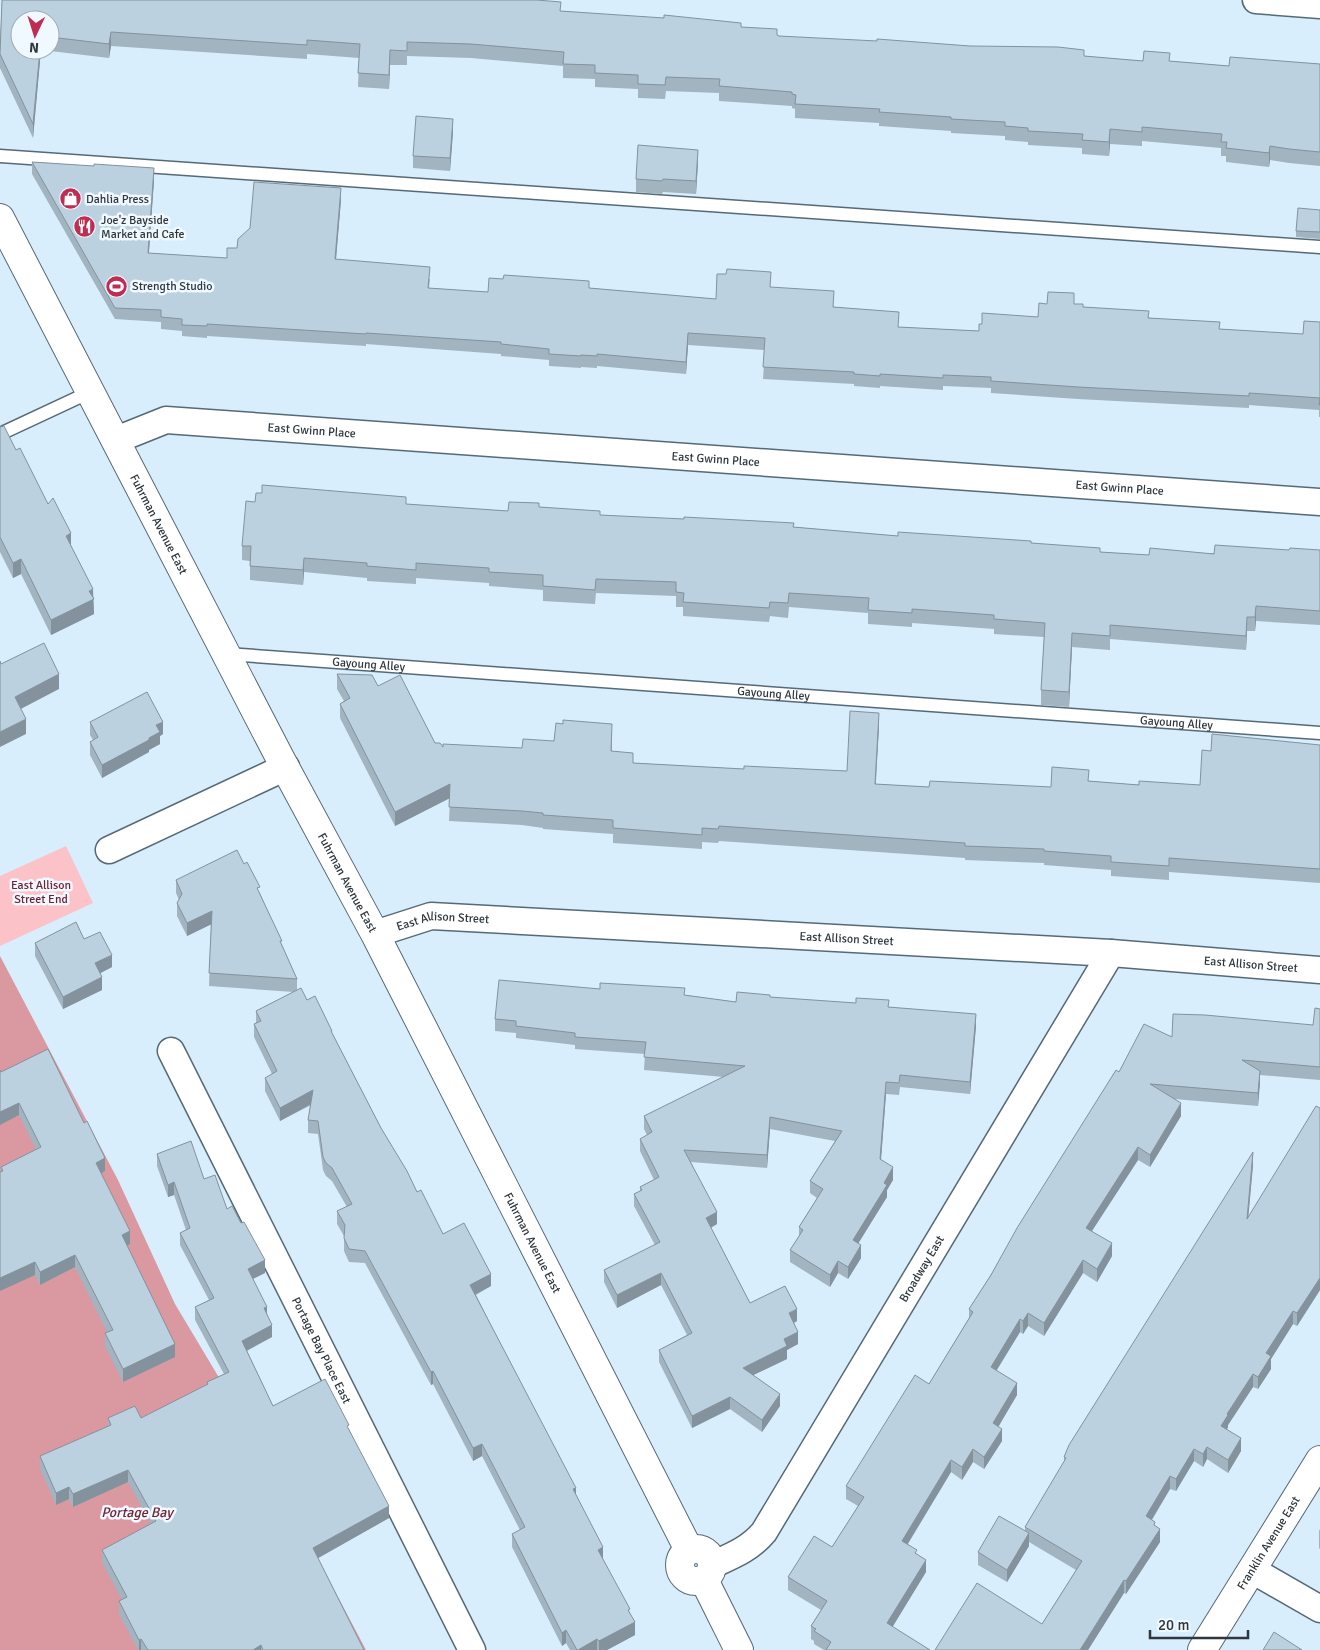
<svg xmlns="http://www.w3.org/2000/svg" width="1320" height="1650" viewBox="0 0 1320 1650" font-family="Signika,sans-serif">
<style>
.green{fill:#fbc2c8}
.water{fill:#da99a1}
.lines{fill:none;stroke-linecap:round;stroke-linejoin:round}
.lane-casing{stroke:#566976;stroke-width:15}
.street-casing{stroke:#566976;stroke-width:29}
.secondary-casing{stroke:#566976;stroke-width:30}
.lane{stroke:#fff;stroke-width:12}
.street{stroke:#fff;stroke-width:26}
.secondary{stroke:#fff;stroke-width:28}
.wall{fill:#a1b4c0}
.shaded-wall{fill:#83929c}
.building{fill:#bbd1df;stroke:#83929c}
.labels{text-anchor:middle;stroke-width:5;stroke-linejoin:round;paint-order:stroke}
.poi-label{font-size:12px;fill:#2e373d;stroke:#f0f9ff;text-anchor:start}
.street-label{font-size:12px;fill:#2e373d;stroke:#f0f9ff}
.park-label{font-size:12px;fill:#6f2233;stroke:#f0f9ff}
.water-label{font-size:14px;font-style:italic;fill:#702334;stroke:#f0f9ff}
</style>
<rect width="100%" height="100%" fill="#d8eefd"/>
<path class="green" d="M66 846 93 903 0 946V876Z"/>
<path class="water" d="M0 956 118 1180 175 1304 245 1421 366 1650H0Z"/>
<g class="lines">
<defs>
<g id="lane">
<path d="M0 156 1320 247"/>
<path d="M0 434 90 392"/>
<path id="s1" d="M227 654 1320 733"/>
</g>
<g id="street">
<path d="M1256 0 1320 5"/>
<path id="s2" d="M116 440 166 420 1320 502"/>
<path d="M109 850 286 767"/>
<path id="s3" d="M375 934 431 916 1111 953 1320 970"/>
<path id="s4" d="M171 1051 472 1650"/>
<path id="s5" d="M712 1565C732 1556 750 1549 764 1532L1111 953"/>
<path d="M1252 1570 1320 1609"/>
</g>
<g id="secondary">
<path id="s6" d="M0 218 280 758 375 934 689 1550"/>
<circle cx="696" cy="1565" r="16"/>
<path d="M704 1580 739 1650"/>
<path id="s7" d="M1202 1650 1320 1460"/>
</g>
</defs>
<use href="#lane" class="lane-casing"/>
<use href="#street" class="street-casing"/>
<use href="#secondary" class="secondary-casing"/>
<use href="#lane" class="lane"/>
<use href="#street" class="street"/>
<use href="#secondary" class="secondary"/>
</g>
<path class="wall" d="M2 0 561 11 741 27 779 36 1084 56 1143 61H1170L1229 66 1320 64V166L1289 163 1270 160 1269 167 1226 162V156H1221V148L1142 141V146L1110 144 1109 156 1082 154V148L1028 145V142L1005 140V136L951 133V131L879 126V123L795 118V109L792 108V106L719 101V93L666 91 665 99 638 98V89L595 87V79L563 78V66L471 58 407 56V65H390L389 89 358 87 359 58 307 54V59L111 46 109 58 42 50H50V20L20 50H41L33 138 0 68V40Z
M453 132 450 171 413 168V156Z
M32 162 94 166 154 180 149 253 227 258 237 248 341 200 336 259 430 279 429 288 488 292 589 288 716 299 770 287 899 327 979 331 982 324 1038 317 1047 304H1074L1083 307 1220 329 1303 334 1320 322V417H1319V410L1249 405V408L1078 399 991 393V388L943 386V390L880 386V388L854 386V384L763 379 765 350 688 345 686 374 597 366V368L581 367V368L549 366V360L501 356V354L366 344V346L207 336V338L182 336V331L161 329V322L115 319 32 174Z
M698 162 696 194 663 192 662 194 636 192V179Z
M1320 210V239L1296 237V231Z
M0 427 16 450 48 504 71 546 93 597 94 614 51 635 21 574 13 578 0 552Z
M255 502 406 504 508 511 539 507 600 515 794 527 898 536 1031 543 1100 552 1149 555 1320 550V625L1256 621 1255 631H1247L1246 650 1110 639V650L1072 647 1069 707 1041 705V690L1044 637 994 634V629L912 623V627L868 624V613L789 607 788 618 770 616 769 622 683 616V607H676V596L596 593 595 604 543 601V590L489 586V583L416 578V584L367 581V578L304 572 303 585 250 580V561L242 560V546Z
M337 674 378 686 435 743 443 747 522 748 554 741 612 738V751L633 763 744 769 847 771 879 727 875 784 929 787H1051L1089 781 1139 785H1200L1211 751 1320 745V883L1169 872V880L1111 876V870L1044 865V863L965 860V858L719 841 718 843 702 842V849L613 843V834L543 829V828L522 825 449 821 450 798 395 826 340 718V704L344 701 337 689Z
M90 722 163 734 160 736V744L149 750V752L102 778 90 755V742L93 740 90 735Z
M176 880 260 893 282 946 297 979V990L307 1000 332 1033 381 1128 417 1192 443 1234 491 1286 476 1295 576 1495 603 1559 630 1613 635 1635 607 1650H570L566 1643 562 1646 512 1547V1534L520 1530 482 1456 473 1461 433 1384 431 1385 365 1263 349 1262 344 1251V1236L337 1224V1211L347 1207 332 1181 326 1176 323 1170 318 1134 308 1133V1120L311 1105 280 1121 265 1091V1078L272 1074 254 1037V1024L256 1023V1011L294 992 209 986 211 924 187 936 177 916V903L179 900 176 893Z
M84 939 112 967 100 973 102 990 63 1009 35 956V943Z
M600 989 685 995 736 1002 770 997 889 1007 976 1026 970 1094 900 1087 899 1095 886 1094 881 1160 893 1180 887 1190V1197L858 1243 861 1258 848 1279 838 1273 830 1287 790 1262V1250L799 1236V1227L817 1198 810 1193V1181L835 1141 770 1129 767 1168 691 1162 717 1224 711 1228 750 1303 797 1321 794 1323 798 1344 787 1350V1359L753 1375 780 1406 762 1432 730 1409 692 1428 659 1362V1350L687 1335 661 1285 617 1308 604 1282V1270L655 1245 634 1206V1194L640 1191V1187L654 1180 640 1151V1139L647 1135 644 1129V1116L724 1077 644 1070 645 1054 575 1049V1045L516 1038V1033L495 1031V1019Z
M1320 1009V1080L1260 1075 1258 1106 1174 1099 1181 1116 1150 1167 1138 1160 1092 1231 1112 1256 1097 1282 1083 1273 1044 1336 1028 1326 1023 1334 1020 1332 997 1370 1017 1395 998 1426 1002 1441 984 1469 973 1462 962 1480 951 1472 908 1544 917 1554 926 1572 892 1627 930 1650H824L814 1644V1641L811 1639V1626L821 1610 788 1590V1577L832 1547 858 1506 846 1499V1486L929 1384 969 1318V1309L1119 1072 1172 1037 1313 1025Z
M1 1072 105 1171 101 1173 130 1244 127 1245 175 1357 123 1382 105 1346V1333L107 1332 75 1267 40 1285 35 1275 1 1172V1167L36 1149 19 1115Z
M1320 1108V1290L1297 1326 1293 1324 1271 1359V1369L1258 1389 1253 1387 1228 1425V1427L1227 1430 1241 1451 1228 1473 1207 1459 1203 1467 1194 1461 1176 1491 1170 1489 1152 1520 1155 1526 1160 1542 1126 1594 1124 1593 1088 1650H935L1042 1624 1076 1570 1029 1542V1546L1007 1582 978 1565V1552L1025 1531V1527L1064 1463V1457L1253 1165 1248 1217Z
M157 1154 204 1179 227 1209 265 1273 253 1279 267 1315 272 1337 247 1351 273 1406 349 1429 389 1518 318 1558 364 1650H138L119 1614V1601L122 1600 102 1562V1550L151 1524 128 1482 73 1507 69 1499 56 1505 40 1469V1456L108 1427V1418H141L207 1385V1382L224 1374 195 1320V1307L209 1300 180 1245V1233L186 1230 174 1195 168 1197 157 1166Z
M1320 1529V1549L1319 1548V1531Z"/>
<path class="shaded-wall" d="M111 32V46L109 58V44Z
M40 50H41L33 138V124Z
M390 50V65L389 89V75Z
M453 119V132L450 171V158Z
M1110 129V144L1109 156V142Z
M1270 146V160L1269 167V153Z
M698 150V162L696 194V181Z
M154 168V180L148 265V253Z
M341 188V200L335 271V259Z
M688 333V345L686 374V362Z
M71 533V548L66 536Z
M304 558V572L303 585V570Z
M21 559V574L13 578V563Z
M93 589 94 614 51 635V620Z
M1256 606V621L1255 631V617Z
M1247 617V631L1246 650V636Z
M1072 633V647L1069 707V692Z
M59 674V689L15 712V697Z
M879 713V727L875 798V784Z
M26 719V734L0 747V732Z
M163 722V734L160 736V744L149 750V752L102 778V765L149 738 156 725Z
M450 784V798L395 826V812Z
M212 911V924L187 936V923Z
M112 955V967L95 976V963Z
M102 977V990L63 1009V997Z
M976 1014V1026L970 1094V1082Z
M1260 1071V1084L1258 1106V1093Z
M886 1082V1094L880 1172V1159Z
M313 1090V1103L280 1121V1108Z
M19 1103V1115L0 1125V1112Z
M1181 1103V1116L1150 1167V1155Z
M770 1117V1129L767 1168V1155Z
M1138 1147V1160L1086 1240V1228Z
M1253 1152V1165L1247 1232V1219Z
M105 1158V1171L96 1176V1163Z
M893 1167V1180L887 1190V1197L853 1252V1240L884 1183Z
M174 1182V1195L168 1197V1185Z
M717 1212V1224L706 1230V1218Z
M130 1231V1244L122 1248V1235Z
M1112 1243V1256L1097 1282V1269Z
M861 1245V1258L848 1279V1267Z
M75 1255V1267L40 1285V1272Z
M265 1260V1273L248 1281V1269Z
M1083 1260V1273L1044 1336V1323Z
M838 1261V1273L830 1287V1275Z
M35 1262V1275L0 1291V1278Z
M661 1273V1285L617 1308V1295Z
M491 1274V1286L470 1297V1285Z
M1320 1278V1290L1297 1326V1313Z
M267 1307V1319L264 1308Z
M797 1309V1321L789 1325V1313Z
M1293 1311V1324L1271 1359V1369L1258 1389V1377L1266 1353Z
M1028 1313V1326L1023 1334V1321Z
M1020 1319V1332L991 1379V1367Z
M272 1325V1337L242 1353V1341Z
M798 1332V1344L787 1350V1359L743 1380V1368L784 1339Z
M175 1344V1357L123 1382V1369Z
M433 1371V1384L431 1385V1372Z
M1253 1374V1387L1228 1425V1427L1221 1439V1426L1227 1414Z
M1017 1383V1395L993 1436V1423Z
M780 1394V1406L762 1432V1420Z
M730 1397V1409L692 1428V1416Z
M1002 1429V1441L984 1469V1457Z
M1241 1438V1451L1228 1473V1460Z
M482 1444V1456L473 1461V1448Z
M1207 1447V1459L1203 1467V1454Z
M973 1449V1462L962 1480V1467Z
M1194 1449V1461L1176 1491V1479Z
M951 1460V1472L902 1553V1541Z
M128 1470V1482L73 1507V1494Z
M1170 1476V1489L1146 1529V1516Z
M69 1487V1499L56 1505V1493Z
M576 1488V1500L573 1489Z
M389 1506V1518L313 1561V1548Z
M1160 1529V1542L1126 1594V1581Z
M1029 1533V1546L1007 1582V1570Z
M603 1547V1560L598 1550Z
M926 1560V1572L887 1636V1623Z
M1124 1580V1593L1088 1650H1080Z
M635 1622V1635L607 1650H599V1641Z
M566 1630V1643L562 1646V1633Z
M141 1639V1650H139V1640Z
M597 1639V1650H578Z
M261 1645V1650H253Z"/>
<path class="building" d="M2 0H537L561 2 560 11 664 18V15L741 23V27L777 29V35L779 36 877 41V39L970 46 1058 47 1084 50V56L1143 61 1144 51 1170 53 1169 61 1229 66 1230 57 1320 64V152L1289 149 1270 146 1269 153 1226 148 1227 142H1221L1222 134 1142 127V132L1110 129 1109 142 1082 140 1083 134 1028 131V128L1005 126V122L951 119V117L879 112 880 109 795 104 796 95 792 94V92L719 86 720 79 666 77 665 85 638 84V75L595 73V65L563 64 564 52 471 44 407 42V51L390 50 389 75 358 73 360 44 307 40V45L111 32 109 44 50 37V20H20V50H40L33 124 0 54Z
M416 116 453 119 450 158 413 156Z
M638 145 698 150 696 181 663 179 662 181 636 179Z
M32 162 94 166V164L154 168 148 253 227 258V248H237L238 239 250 228 254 182 341 188 335 259 430 267 428 288 488 292 489 278 503 279 504 275 589 281V288L716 299 717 274H726L727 269 771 272 770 287 834 291 833 307 899 312 898 327 979 331V324H982V313L1038 317 1039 303 1047 304 1048 292 1074 293V304H1083V307L1149 311 1148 318 1220 322 1219 329 1303 334 1304 321 1320 322V405H1319L1320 398 1249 393V396L1078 387 991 381V377L943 375V378L880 374V376L854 374V372L763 367 765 338 688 333 686 362 597 354V356L581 355V356L549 354V349L501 344V342L366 333V334L207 324V326L182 325V319L161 317V310L115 308Z
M1298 208 1320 210V232L1296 231Z
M4 426 16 450 20 448 48 504 53 498 71 533 66 536 93 589 89 591 94 599 51 620 21 559 13 563 0 537V427Z
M262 485 406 497V504L508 511 509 502 539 503V507L600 511V515L684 519V517L794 523 793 527 898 536V532L1031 541V543L1100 548V552L1149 555 1150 548 1214 554 1215 545 1289 550 1290 548 1320 550V611L1256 606 1255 617H1247L1246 636 1110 625V636L1072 633 1069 692 1041 690 1045 623 994 619V615L912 609V613L868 610 869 598 789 593 788 603 770 602 769 608 683 602 684 593 676 592V582L596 579 595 590 543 586V575L489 572V568L416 563V570L367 566V563L304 558 303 570 250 566 251 546H242L246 501 255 502 256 493H262Z
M44 643 59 674 15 697 26 719 0 732V661L1 664Z
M337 674 372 675 378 686 400 675 435 743H440L443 747V744L522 748 523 739 554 741 556 723 563 724V720L612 724 611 751 633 753V763L744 769V766L847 771 850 711 879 713 875 784 929 787 930 781 1051 787 1052 767 1089 770 1088 781 1139 785V781L1200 785 1202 750 1211 751 1212 734 1320 745V869L1169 858V866L1111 862V856L1044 851V849L965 846V843L719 826 718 829 702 828V835L613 828V820L543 815V813L522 811 449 807 450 784 395 812 340 704 350 698Z
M147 692 163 722 156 725 160 732 149 738V740L102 765 90 742 98 737 90 722Z
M237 850 244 864 247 862 260 887 257 888 282 941H280L297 979 209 973 212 911 187 923 177 903 182 894 176 880Z
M76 922 84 939 100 932 112 955 95 963 102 977 63 997 35 943Z
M499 980 600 989V983L685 988 684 995 736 1002 737 992 770 995V997L856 1003V998L889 1000 888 1007 976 1014 970 1082 900 1075 899 1083 886 1082 880 1159 893 1167 884 1183 887 1185 853 1240 861 1245 848 1267 838 1261 830 1275 790 1250 803 1230 799 1227 823 1189 810 1181 842 1131 770 1117 767 1155 684 1150 717 1212 706 1218 750 1303 785 1286 797 1309 789 1313 798 1332 784 1339 787 1346 743 1368 780 1394 762 1420 730 1397 692 1416 659 1350 692 1333 661 1273 617 1295 604 1270 660 1242 634 1194 642 1190 640 1187 659 1177 640 1139 652 1132 644 1116 745 1066 644 1057 646 1042 575 1037V1033L516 1026V1021L495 1019Z
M301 988 307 1000 315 996 332 1031H331L381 1128 407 1171 417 1192 421 1190 443 1234 464 1223 491 1274 470 1285 576 1488 573 1489 603 1547 598 1550 630 1609 628 1610 635 1622 599 1641 597 1639 578 1650H577L566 1630 562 1633 512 1534 525 1527 482 1444 473 1448 433 1371 431 1372 365 1251 349 1249 344 1238 345 1225 337 1211 352 1204 332 1168 326 1163 323 1157 318 1121 308 1120 313 1090 280 1108 265 1078 277 1071 254 1024 261 1021 256 1011Z
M1315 1008 1320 1009V1067L1242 1060 1260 1071 1258 1093 1150 1084 1181 1103 1150 1155 1138 1147 1086 1228 1112 1243 1097 1269 1083 1260 1044 1323 1028 1313 1023 1321 1020 1319 991 1367 1017 1383 993 1423 1002 1429 984 1457 973 1449 962 1467 951 1460 902 1541 917 1550 915 1553 926 1560 887 1623 930 1650H826L831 1642 814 1631 816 1629 811 1626 827 1601 788 1577 814 1536 832 1547 864 1497 846 1486 915 1375 929 1384 973 1312 969 1309 991 1275 1017 1228 1116 1070 1119 1072 1144 1024 1172 1037 1173 1014 1205 1015 1313 1025Z
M48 1049 84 1123 87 1121 105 1158 96 1163 130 1231 122 1235 175 1344 123 1369 105 1333 113 1330 75 1255 40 1272 35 1262 0 1278V1172L3 1171 1 1167 41 1147 19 1103 0 1112V1070L1 1072Z
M1316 1106 1320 1108V1278L1297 1313 1293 1311 1266 1353 1271 1356 1258 1377 1253 1374 1227 1414 1228 1415 1221 1426 1241 1438 1228 1460 1207 1447 1203 1454 1194 1449 1176 1479 1170 1476 1146 1516 1155 1522 1154 1525 1160 1529 1126 1581 1124 1580 1080 1650H935L977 1583 1042 1624 1082 1561 1025 1527 1066 1458 1064 1457 1069 1445 1253 1152 1247 1219Z
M191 1141 204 1179 215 1175 227 1209 232 1206 241 1223 244 1222 265 1260 248 1269 267 1307 264 1308 272 1325 242 1341 273 1406 325 1379 349 1425 347 1426 389 1506 313 1548 364 1650H263L261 1645 253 1650H148L141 1639 139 1640 119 1601 127 1597 102 1550 156 1521 128 1470 73 1494 69 1487 56 1493 40 1456 111 1425 108 1418 135 1406 141 1418 208 1384 207 1382 229 1372 195 1307 214 1298 180 1233 190 1228 174 1182 168 1185 157 1154Z
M999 1516 1029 1533 1007 1570 978 1552Z
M1274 1632 1302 1650H1263Z"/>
<defs>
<symbol id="shop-disc" viewBox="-11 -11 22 22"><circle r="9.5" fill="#be2e53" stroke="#f0f9ff"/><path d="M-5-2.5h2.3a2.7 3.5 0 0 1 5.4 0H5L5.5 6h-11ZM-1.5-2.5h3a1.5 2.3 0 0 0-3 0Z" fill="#fff"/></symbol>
<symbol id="restaurant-disc" viewBox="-11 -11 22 22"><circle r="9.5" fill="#be2e53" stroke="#f0f9ff"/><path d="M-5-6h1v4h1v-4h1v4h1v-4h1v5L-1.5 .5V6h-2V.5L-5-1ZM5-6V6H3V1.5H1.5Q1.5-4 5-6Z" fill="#fff"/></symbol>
<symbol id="stadium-disc" viewBox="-11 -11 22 22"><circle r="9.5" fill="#be2e53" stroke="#f0f9ff"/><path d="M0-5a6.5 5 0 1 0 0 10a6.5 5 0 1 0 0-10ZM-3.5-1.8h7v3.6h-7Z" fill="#fff"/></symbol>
</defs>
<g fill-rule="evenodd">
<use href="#shop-disc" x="58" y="186" width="25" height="25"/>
<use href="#restaurant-disc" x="72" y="214" width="25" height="25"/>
<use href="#stadium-disc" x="104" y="274" width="25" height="25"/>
</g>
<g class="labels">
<g class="poi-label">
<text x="86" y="203">Dahlia Press</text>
<text x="101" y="224">Joe'z Bayside<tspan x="101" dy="14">Market and Cafe</tspan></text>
<text x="132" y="290">Strength Studio</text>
</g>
<g class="street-label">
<text dy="4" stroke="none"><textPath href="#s2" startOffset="200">East Gwinn Place</textPath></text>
<text dy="4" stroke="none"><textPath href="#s2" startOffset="605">East Gwinn Place</textPath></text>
<text dy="4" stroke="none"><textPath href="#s2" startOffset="1010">East Gwinn Place</textPath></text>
<text dy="4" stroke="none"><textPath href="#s6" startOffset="345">Fuhrman Avenue East</textPath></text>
<text dy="4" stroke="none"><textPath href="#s1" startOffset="142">Gayoung Alley</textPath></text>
<text dy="4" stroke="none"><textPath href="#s1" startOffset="548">Gayoung Alley</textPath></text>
<text dy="4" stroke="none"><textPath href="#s1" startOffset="952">Gayoung Alley</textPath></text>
<text dy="4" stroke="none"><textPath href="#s6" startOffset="750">Fuhrman Avenue East</textPath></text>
<text dy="4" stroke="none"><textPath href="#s3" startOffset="70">East Allison Street</textPath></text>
<text dy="4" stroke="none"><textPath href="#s3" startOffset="475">East Allison Street</textPath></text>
<text dy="4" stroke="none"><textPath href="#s3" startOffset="880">East Allison Street</textPath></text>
<text dy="4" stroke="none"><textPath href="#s6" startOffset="1155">Fuhrman Avenue East</textPath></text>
<text dy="4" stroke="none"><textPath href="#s5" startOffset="369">Broadway East</textPath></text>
<text dy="4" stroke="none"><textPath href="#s4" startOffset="335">Portage Bay Place East</textPath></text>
<text dy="4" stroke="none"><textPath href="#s7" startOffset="126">Franklin Avenue East</textPath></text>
</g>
<g class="park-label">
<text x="41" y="889">East Allison<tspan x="41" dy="14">Street End</tspan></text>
</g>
<g class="water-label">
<text x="137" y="1517">Portage Bay</text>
</g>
</g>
<g transform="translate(35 35) rotate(184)"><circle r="24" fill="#f0f9ff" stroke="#a2abb1"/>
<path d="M0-4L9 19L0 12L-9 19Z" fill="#be2e53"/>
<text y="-8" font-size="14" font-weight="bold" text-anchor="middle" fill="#2e373d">N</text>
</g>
<path d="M1150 1630v8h98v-8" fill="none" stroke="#2e373d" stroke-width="2.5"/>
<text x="1158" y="1630" font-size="15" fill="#2e373d" stroke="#f0f9ff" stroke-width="4" paint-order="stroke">20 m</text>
</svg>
